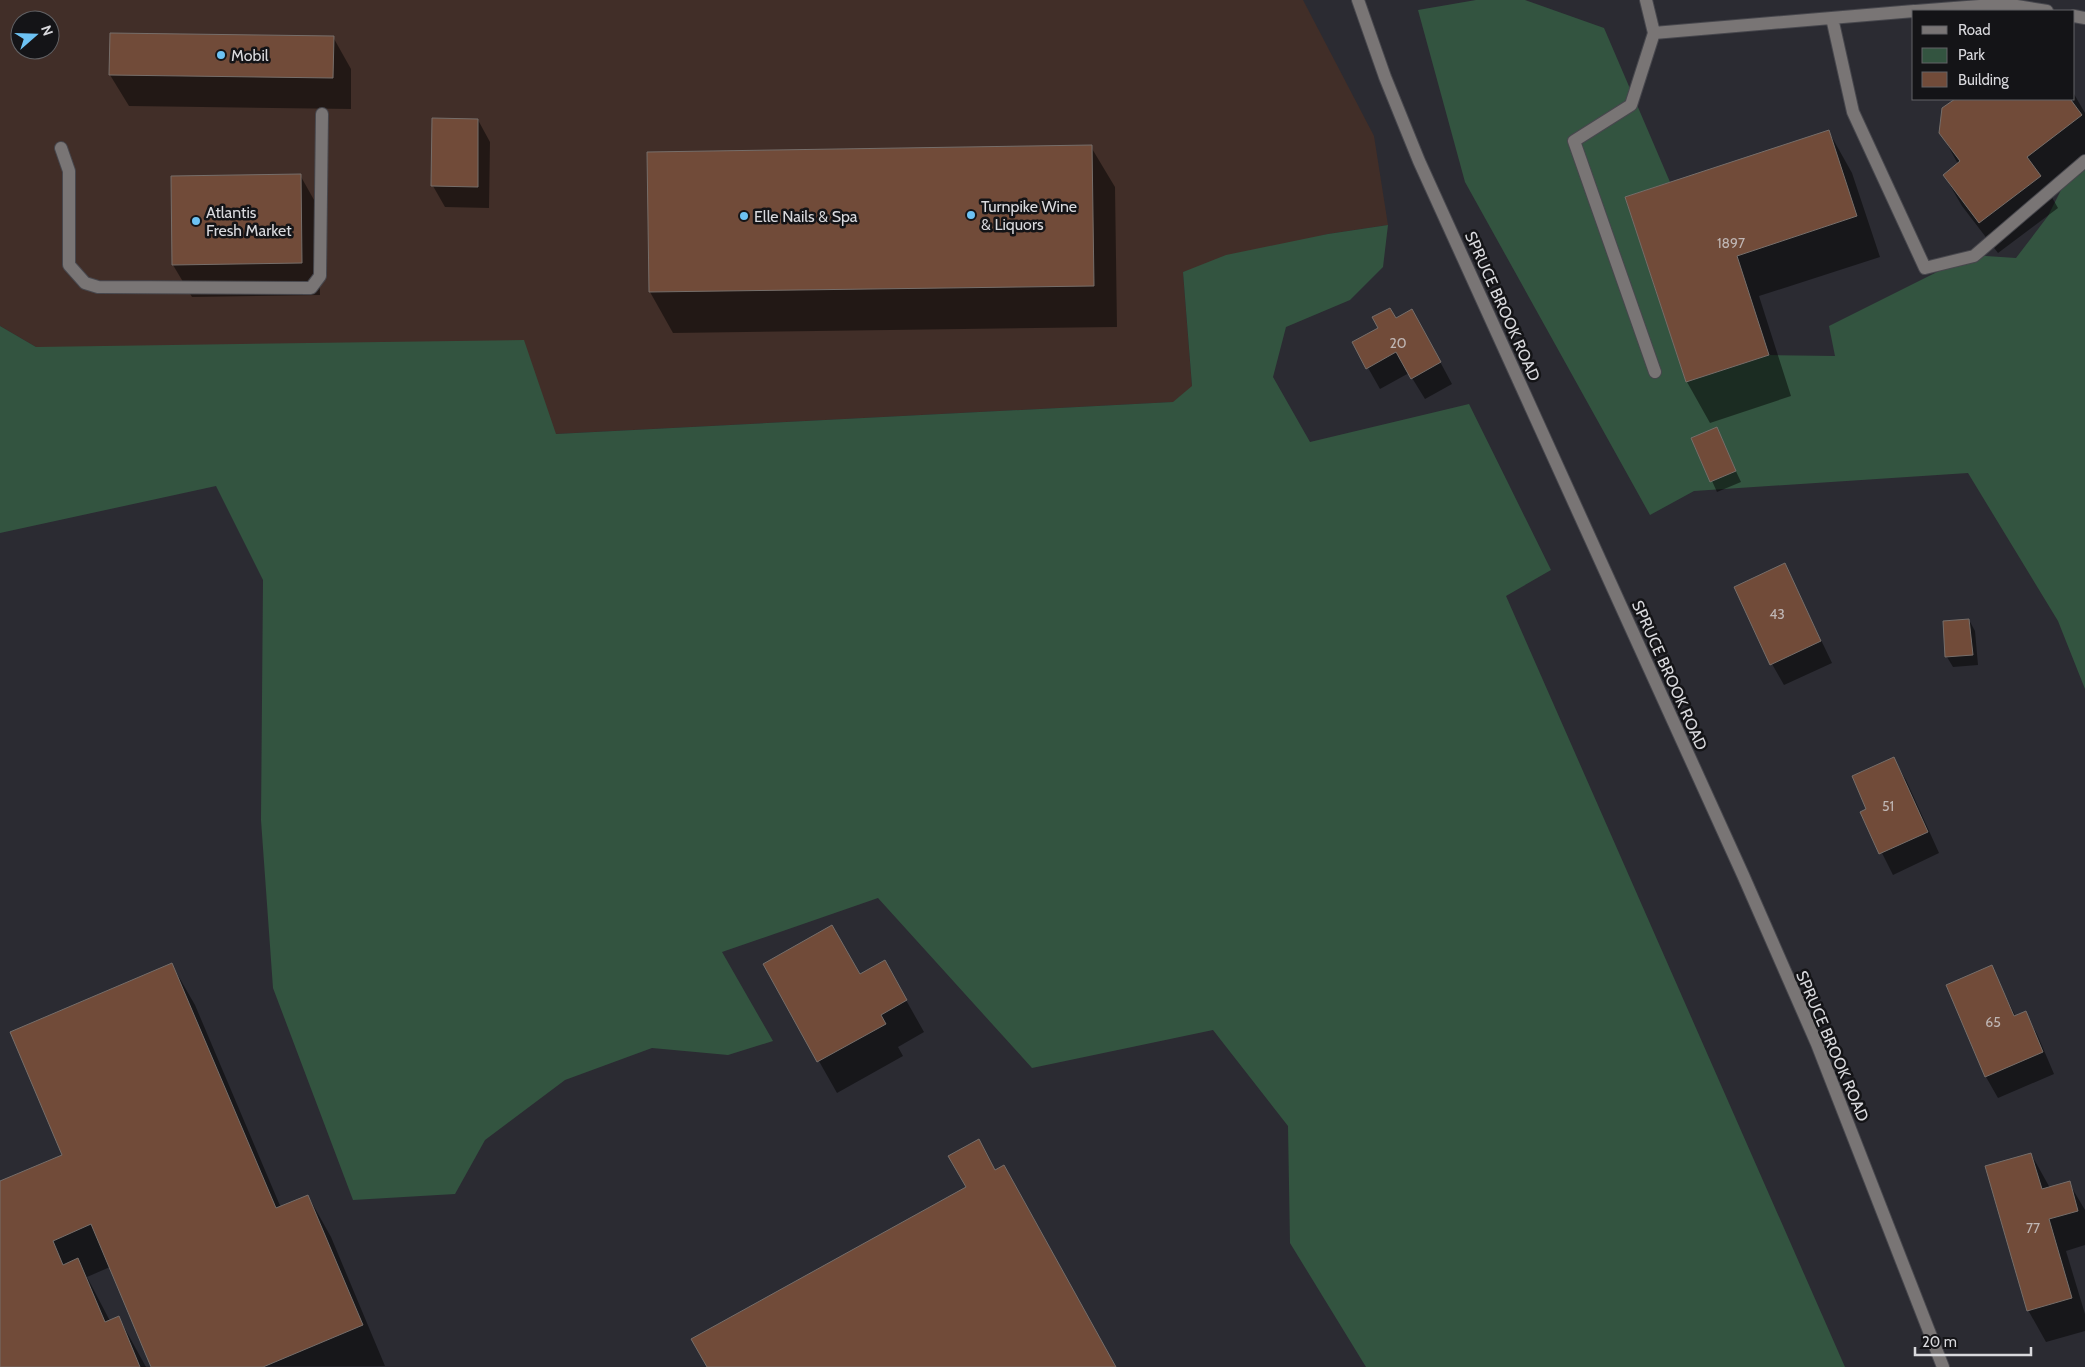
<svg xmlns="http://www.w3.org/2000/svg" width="2085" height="1367" viewBox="0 0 2085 1367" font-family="Cabin,sans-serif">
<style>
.commercial{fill:#412e28;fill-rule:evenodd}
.green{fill:#335440}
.shadow{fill:#0007}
.building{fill:#714b39;stroke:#766e6a}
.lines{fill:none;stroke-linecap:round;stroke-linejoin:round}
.minor-casing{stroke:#47474d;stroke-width:14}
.minor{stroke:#797575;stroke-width:12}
.poi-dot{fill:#6dc2f3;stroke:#141417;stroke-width:2}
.labels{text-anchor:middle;stroke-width:5;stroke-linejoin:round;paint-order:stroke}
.number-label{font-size:14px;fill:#bfb6b4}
.poi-label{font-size:16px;fill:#d9d9dd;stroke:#141417;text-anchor:start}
.street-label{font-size:16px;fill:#d9d9dd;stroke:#141417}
</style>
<rect width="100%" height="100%" fill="#2b2b32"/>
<path class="commercial" d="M0 0H1303L1374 136 1388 225 1328 234 1183 272 1192 387 1174 402 555 434 36 347 0 326ZM20 20H50V50H20Z"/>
<path class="green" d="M1476 0H1525L1604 28 1670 182 1625 197 1686 382 1769 355 1835 356 1829 326 1971 255 2016 258 2048 216 2070 172 2085 168V689L2058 621 1968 473 1694 491 1650 515 1465 182 1418 10Z
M1388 225 1383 267 1350 300 1286 327 1273 377 1310 442 1469 404 1551 570 1506 596 1845 1367H1366L1290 1243 1288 1126 1213 1030 1032 1068 878 898 722 952 773 1041 728 1055 652 1048 565 1080 485 1140 455 1194 353 1200 273 988 261 820 263 580 216 486 0 533V326L36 347 524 340 556 434 1173 402 1192 386 1183 272 1226 255 1328 234Z"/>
<path class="shadow" d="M333 37 351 69V109L129 106 110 75Z
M2074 94 2085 113V158L2046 187 2058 208 1998 253 1962 206 1944 175 1958 164 1941 133 1943 109 1957 99H2074Z
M478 120 490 142 489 208 445 207 433 186Z
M1829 132 1852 173 1880 257 1759 296 1791 396 1710 423 1687 382 1626 198Z
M1091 147 1115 187 1117 327 673 333 650 292Z
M300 175 318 207 320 295 192 297 173 265 172 178Z
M1396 320 1424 332 1452 384 1425 399 1409 373 1380 389 1354 343Z
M1716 429 1741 482 1717 492 1693 439Z
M1785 565 1832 663 1784 685 1772 664Z
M1969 620 1975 631 1978 665 1953 667 1947 657Z
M1893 759 1906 780 1939 853 1893 875 1862 813 1868 810Z
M884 961 924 1032 898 1047 903 1056 837 1093 764 964 860 975Z
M172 965 195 1005 281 1208 308 1196 331 1237 385 1366 152 1367 110 1267 87 1277 110 1321 119 1318 146 1367H0V1182L63 1155Z
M1991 967 2016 1017 2025 1013 2037 1034 2054 1074 1998 1098 1986 1077 1948 985Z
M2031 1154 2050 1188 2069 1183 2085 1210V1245L2066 1251 2085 1314V1331L2046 1342 2028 1310Z"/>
<path class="building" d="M110 33 334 36 333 78 109 75Z
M1955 99H2074L2071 100 2082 115 2027 157 2041 176 1979 223 1943 175 1960 161 1939 133 1942 108Z
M432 118 478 119V187L431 186Z
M1829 130 1857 216 1737 256 1769 355 1686 382 1625 197Z
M1092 145 1094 286 649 292 647 152Z
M301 174 302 263 172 265 171 176Z
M1390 308 1396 318 1412 309 1441 362 1411 379 1396 352 1366 369 1352 342 1378 328 1372 317Z
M1717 427 1736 471 1710 482 1691 438Z
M1785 563 1821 641 1770 665 1734 587Z
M1969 619 1973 655 1945 657 1943 621Z
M1894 757 1928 832 1879 854 1860 812 1866 809 1852 776Z
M832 925 860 974 885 960 907 1000 881 1015 886 1024 817 1062 763 964Z
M172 963 276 1208 308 1195 363 1325 263 1367H151L91 1224 53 1241 63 1265 78 1258 105 1322 119 1316 140 1367H0V1181L62 1155 10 1032Z
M1992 965 2014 1016 2026 1011 2043 1052 1985 1077 1946 985Z
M979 1139 995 1170 1004 1165 1116 1367H707L691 1339 966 1187 948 1156Z
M2031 1153 2042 1189 2070 1181 2078 1211 2049 1219 2072 1298 2027 1311 1985 1166Z"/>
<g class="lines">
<defs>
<path id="minor" d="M1358 0 1385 77 1419 161 1743 875 1817 1044 1943 1367
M1646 0 1654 33 1914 11
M2005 4 2047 11
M1916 11 2005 4V0
M2074 16 2085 18
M1832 18 1853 112 1925 268 1974 256 2085 161
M1654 33 1631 105 1574 141 1655 372
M61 148 69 171V265L85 283 98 287 311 288 320 276 322 114"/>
</defs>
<use href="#minor" class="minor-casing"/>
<use href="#minor" class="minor"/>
</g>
<g class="poi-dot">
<circle cx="221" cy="55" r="5"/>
<circle cx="971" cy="215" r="5"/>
<circle cx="744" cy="216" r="5"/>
<circle cx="196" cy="221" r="5"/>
</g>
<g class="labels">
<g class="number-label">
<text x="1731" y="248">1897</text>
<text x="1398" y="348">20</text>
<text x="1777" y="619">43</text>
<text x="1888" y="811">51</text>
<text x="1993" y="1027">65</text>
<text x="2033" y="1233">77</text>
</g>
<g class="poi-label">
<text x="231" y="61">Mobil</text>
<text x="981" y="212">Turnpike Wine<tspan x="981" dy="18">&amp; Liquors</tspan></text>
<text x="206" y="218">Atlantis<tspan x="206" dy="18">Fresh Market</tspan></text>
<text x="754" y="222">Elle Nails &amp; Spa</text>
</g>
<g class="street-label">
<text transform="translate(1503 306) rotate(66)" y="6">SPRUCE BROOK ROAD</text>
<text transform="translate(1670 675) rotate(66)" y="6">SPRUCE BROOK ROAD</text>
<text transform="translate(1833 1046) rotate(67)" y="6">SPRUCE BROOK ROAD</text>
</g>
</g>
<rect x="1912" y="10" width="162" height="90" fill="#141417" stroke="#636366"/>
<rect x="1922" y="26" width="25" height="8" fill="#797575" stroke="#636366"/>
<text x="1958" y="35" font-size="15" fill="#d9d9dd">Road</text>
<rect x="1922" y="48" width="25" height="15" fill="#335440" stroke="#636366"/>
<text x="1958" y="60" font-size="15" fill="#d9d9dd">Park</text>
<rect x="1922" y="72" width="25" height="15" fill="#714b39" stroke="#636366"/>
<text x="1958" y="85" font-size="15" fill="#d9d9dd">Building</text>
<g transform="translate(35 35) rotate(70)"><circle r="24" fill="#141417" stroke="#636366"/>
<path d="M0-4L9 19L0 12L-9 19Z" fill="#6dc2f3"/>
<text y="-8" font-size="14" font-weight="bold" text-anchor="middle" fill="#d9d9dd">N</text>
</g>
<path d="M1915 1347v8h116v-8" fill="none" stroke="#d9d9dd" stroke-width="2.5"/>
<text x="1922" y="1347" font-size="15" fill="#d9d9dd" stroke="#141417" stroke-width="4" paint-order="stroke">20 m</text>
</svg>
